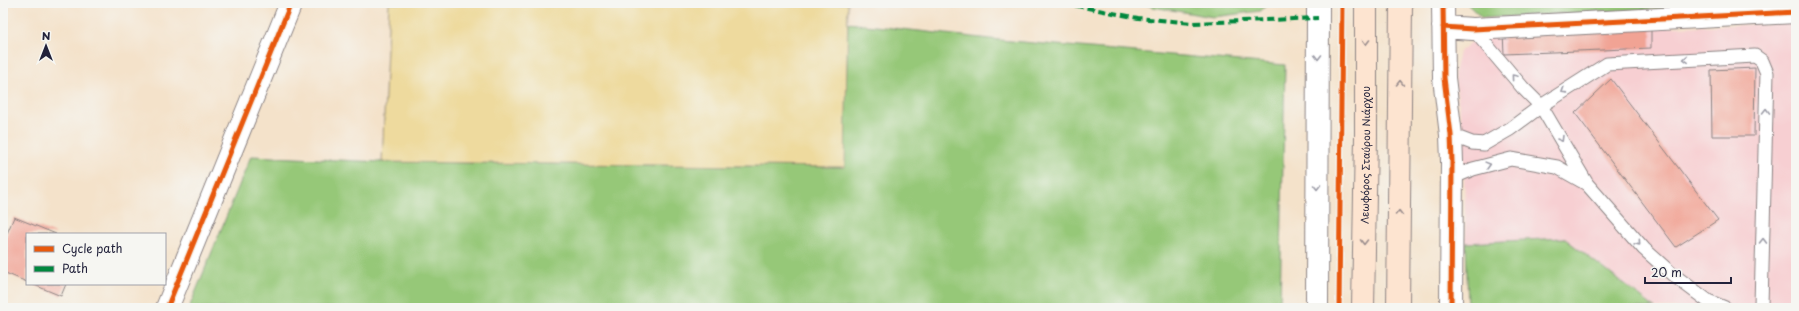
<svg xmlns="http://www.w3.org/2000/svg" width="1799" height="311" viewBox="0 0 1799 311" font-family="'Playpen Sans',sans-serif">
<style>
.built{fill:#f7cfd2}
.green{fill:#96c878;stroke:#5c755a}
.sand{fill:#eeda9e;stroke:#887e6c}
.building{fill:#f1a394}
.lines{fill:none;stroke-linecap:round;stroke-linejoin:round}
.service-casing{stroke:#8b8282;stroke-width:15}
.minor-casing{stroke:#8b8282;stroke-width:24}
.secondary-casing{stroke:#8b8282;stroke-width:24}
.service{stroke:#fff;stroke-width:13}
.minor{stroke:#fff;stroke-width:22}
.secondary{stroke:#fde4d0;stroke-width:22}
.quiet{stroke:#00873e;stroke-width:4;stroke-dasharray:8 4;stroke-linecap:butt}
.cycleway-casing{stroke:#f6f6f2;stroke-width:8}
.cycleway{stroke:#e8590c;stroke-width:5}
.oneway{stroke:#9a8d8d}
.oneway2{stroke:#9c9ca7}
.labels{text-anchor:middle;stroke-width:4;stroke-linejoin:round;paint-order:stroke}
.street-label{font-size:10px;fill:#22223b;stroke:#f6f6f2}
</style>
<rect width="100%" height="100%" fill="#f6f6f2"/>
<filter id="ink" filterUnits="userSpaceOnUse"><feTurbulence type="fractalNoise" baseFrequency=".025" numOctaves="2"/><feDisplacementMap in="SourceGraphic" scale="8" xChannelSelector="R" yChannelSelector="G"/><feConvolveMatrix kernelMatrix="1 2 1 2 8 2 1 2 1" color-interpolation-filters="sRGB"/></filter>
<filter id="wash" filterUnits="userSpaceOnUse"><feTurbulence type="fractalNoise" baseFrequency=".012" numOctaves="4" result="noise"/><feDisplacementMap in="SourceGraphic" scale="16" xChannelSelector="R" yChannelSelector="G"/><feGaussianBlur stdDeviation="0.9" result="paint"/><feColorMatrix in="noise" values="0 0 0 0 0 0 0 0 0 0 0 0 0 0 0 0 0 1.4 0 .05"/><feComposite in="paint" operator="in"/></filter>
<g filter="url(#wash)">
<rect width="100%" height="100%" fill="#f4e2ca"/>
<path class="built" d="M1796 23V308H1655L1564 238 1466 243 1463 134 1454 73 1459 52 1484 33Z"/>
<path class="green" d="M1142 3H1268L1261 11 1213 17 1153 7Z
M1466 3H1768L1482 18Z
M848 23 999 40 1285 65 1280 308H189L251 156 382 162 844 167Z
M1564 238 1655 308H1468L1466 243Z"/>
<path class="sand" d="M389 3H848L845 167 382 162Z"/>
<g id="blocks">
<path class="building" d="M1651 28V48L1504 54 1503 32Z
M1755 68 1754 136H1712L1711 70Z
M1611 79 1718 220 1676 247 1575 113Z
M14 217 56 234H27V282L3 272V243Z
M32 284H66L61 296Z"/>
</g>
</g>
<g filter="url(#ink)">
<use href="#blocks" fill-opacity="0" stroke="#8b8282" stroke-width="1"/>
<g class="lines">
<defs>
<path id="service" d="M1473 29 1523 88 1541 106 1587 184 1644 249 1672 274 1708 301 1725 308
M1451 135 1472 143 1484 144 1510 129 1541 106 1607 64 1755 56 1762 61 1767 73 1761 305 1760 308
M1451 178 1473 169 1511 159 1557 167 1587 184"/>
<path id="minor" d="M1443 3 1444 78 1451 135 1452 162 1451 308
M1443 27 1473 29 1796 12
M167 308 291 3
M1317 308 1318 3"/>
<g id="secondary">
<path id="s1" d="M1363 308 1366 136V3"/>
<path d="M1398 308 1401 3"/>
</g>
</defs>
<use href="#service" class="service-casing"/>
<use href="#minor" class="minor-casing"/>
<use href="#secondary" class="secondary-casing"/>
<use href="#service" class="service"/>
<use href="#minor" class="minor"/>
<use href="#secondary" class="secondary"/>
<path class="quiet" d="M1063 3 1138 18 1193 23 1318 18"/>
<defs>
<path id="cycleway" d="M1443 3 1444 78 1451 135 1452 162 1451 308
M1443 27 1473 29 1796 12
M167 308 291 3
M1339 308 1342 3"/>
</defs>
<use href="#cycleway" class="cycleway-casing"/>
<use href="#cycleway" class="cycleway"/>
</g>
<defs><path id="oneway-chevron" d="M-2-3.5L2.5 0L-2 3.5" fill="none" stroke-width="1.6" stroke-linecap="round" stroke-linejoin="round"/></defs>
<g class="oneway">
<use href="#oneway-chevron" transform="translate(1366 42) rotate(90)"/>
<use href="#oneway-chevron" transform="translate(1400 83) rotate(-89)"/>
<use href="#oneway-chevron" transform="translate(1399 213) rotate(-89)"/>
<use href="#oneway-chevron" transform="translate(1364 242) rotate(91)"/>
</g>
<g class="oneway2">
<use href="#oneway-chevron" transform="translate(1318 57) rotate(90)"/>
<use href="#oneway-chevron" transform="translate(1686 59) rotate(177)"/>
<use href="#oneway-chevron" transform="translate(1514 77) rotate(-130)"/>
<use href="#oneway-chevron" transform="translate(1564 91) rotate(148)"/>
<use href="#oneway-chevron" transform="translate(1766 111) rotate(-89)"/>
<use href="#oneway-chevron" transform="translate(1561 139) rotate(59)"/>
<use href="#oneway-chevron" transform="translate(1488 165) rotate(-15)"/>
<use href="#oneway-chevron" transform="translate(1317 187) rotate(90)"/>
<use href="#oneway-chevron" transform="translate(1763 241) rotate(-89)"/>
<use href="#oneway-chevron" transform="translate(1638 243) rotate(49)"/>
</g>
</g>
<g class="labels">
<g class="street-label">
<text dy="4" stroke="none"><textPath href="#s1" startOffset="153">Λεωφόρος Σταύρου Νιάρχου</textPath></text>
</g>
</g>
<rect width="1799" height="311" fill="none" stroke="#f6f6f2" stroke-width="16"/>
<rect x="26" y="233" width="140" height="52" fill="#f6f6f2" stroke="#a1a1a9"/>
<rect x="34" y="246" width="20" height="6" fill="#e8590c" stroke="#a1a1a9"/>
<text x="62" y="253" font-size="12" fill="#22223b">Cycle path</text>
<rect x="34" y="266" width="20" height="6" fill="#00873e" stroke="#a1a1a9"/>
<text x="62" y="273" font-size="12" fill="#22223b">Path</text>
<g transform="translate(46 46)" stroke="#f6f6f2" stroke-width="3" paint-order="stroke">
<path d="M0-3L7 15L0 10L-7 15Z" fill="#22223b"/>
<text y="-6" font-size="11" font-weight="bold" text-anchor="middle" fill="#22223b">N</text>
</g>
<path d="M1645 277v6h86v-6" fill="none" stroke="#22223b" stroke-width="2"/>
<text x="1651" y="277" font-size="12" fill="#22223b" stroke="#f6f6f2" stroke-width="3" paint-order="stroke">20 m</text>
</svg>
